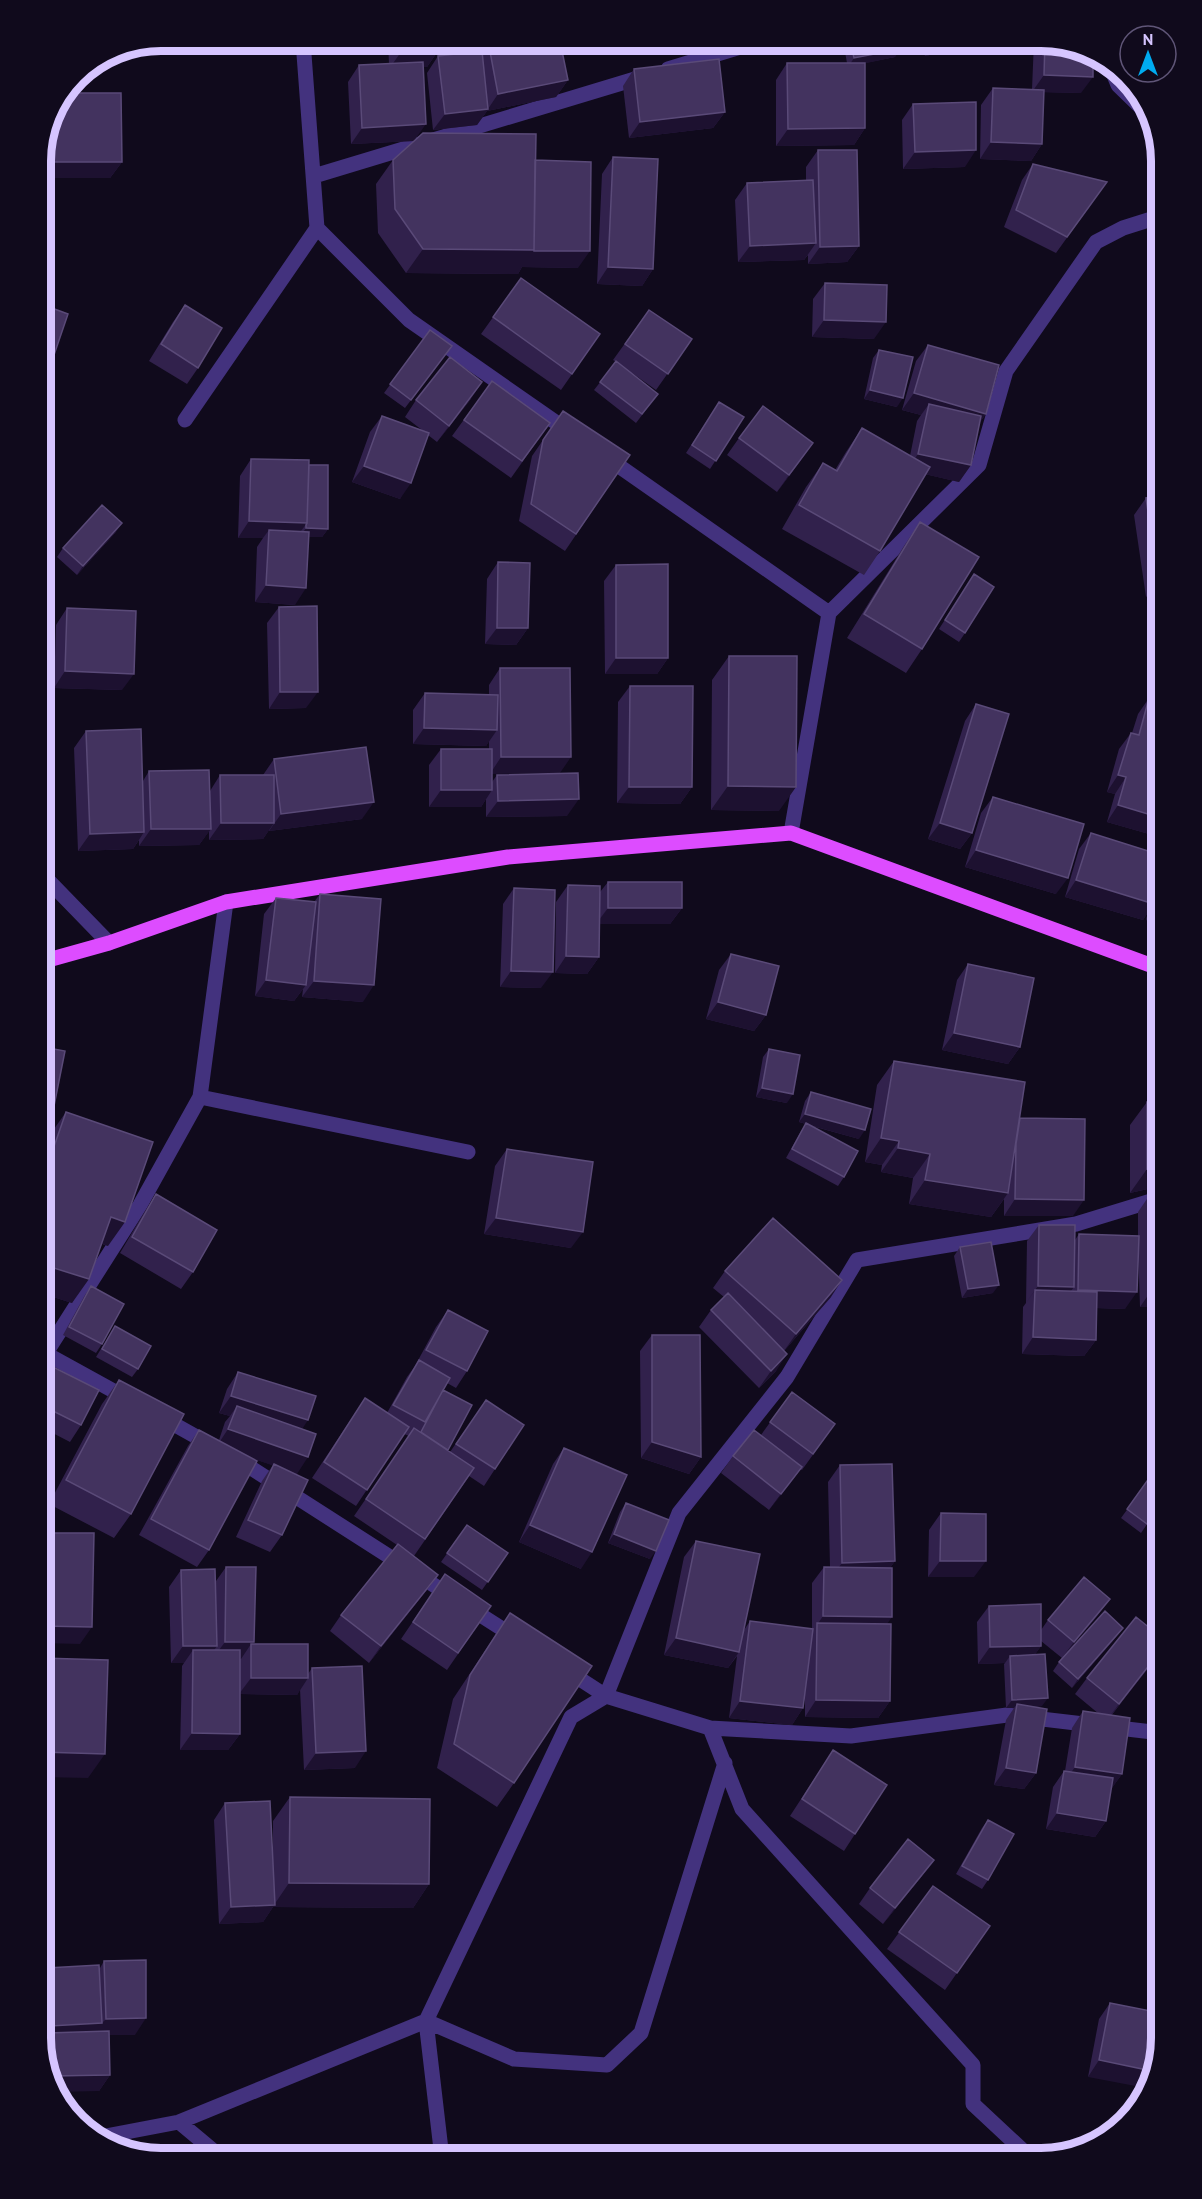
<svg xmlns="http://www.w3.org/2000/svg" width="1202" height="2199" viewBox="0 0 1202 2199" font-family="'PT Sans',sans-serif">
<style>
.lines{fill:none;stroke-linecap:round;stroke-linejoin:round}
.minor{stroke:#43327e;stroke-width:15}
.major{stroke:#dd4cff;stroke-width:15}
.wall{fill:#31214c}
.shaded-wall{fill:#1d1130}
.building{fill:#43335f;stroke:#5a4a78;stroke-width:1.5}
.rim{fill:none;stroke:#d6c5ff;stroke-width:8}
</style>
<rect width="100%" height="100%" fill="#100a1c"/>
<g class="lines">
<path class="minor" d="M303 41 317 228 409 320 571 433
M1109 63 1118 85 1153 119
M668 69 760 41
M314 176 645 76
M185 420 317 228
M606 457 829 613 791 833
M829 613 979 465 1006 371 1096 242 1123 228 1161 216
M41 873 109 943
M200 1097 468 1152
M41 1351 130 1400
M46 1353 140 1205 200 1097 226 902
M161 1417 211 1445
M237 1459 518 1639
M566 1670 606 1696 710 1728 742 1809 973 2065V2104L1031 2158
M710 1728 851 1736 1007 1715 1161 1733
M179 2122 222 2158
M95 2138 179 2122 426 2021 571 1717 606 1696 679 1513 787 1377 857 1260 1076 1224 1161 1198
M423 2158 441 2157
M442 2158 426 2021 514 2059 607 2065 641 2033 725 1763"/>
<path class="major" d="M41 962 109 943 226 902 508 857 791 833 1161 969"/>
</g>
<path class="wall" d="M388 41H438V51L427 67H423L415 141 535 160 578 268 522 267 518 274 406 273 378 233 376 184 393 160 414 141 351 144 348 82 359 65 389 64Z
M473 41H560L568 80 556 97 487 111 477 125 433 130 427 73 438 56 475 52Z
M843 41H899L895 57 865 63V128L854 145 776 146V80L787 63H847Z
M921 41H995L925 56Z
M1034 41H1049L1081 93 1044 92 1042 144 1031 161 980 159 981 105 993 88 1032 89Z
M634 69 725 112 713 128 629 138 623 86Z
M64 93 122 162 110 178H41V153L50 115Z
M913 104 965 167 903 169 902 120Z
M818 150 859 246 847 262 808 264V255L804 260 738 262 735 200 747 183 806 180V167Z
M613 157 653 269 642 286 597 284 602 174Z
M1033 164 1107 182 1056 253 1004 227 1022 180Z
M521 278 600 334 561 390 481 334Z
M825 283 874 339 812 337 813 299Z
M185 305 198 368 187 384 149 361 173 322Z
M649 310 692 339 656 390 632 373 652 402 636 423 594 390 616 362 613 360Z
M430 330 446 354 405 408 384 393Z
M928 345 986 414 980 422 971 465 959 482 925 474 880 551 864 575 782 529 806 487 823 463 835 470 846 452 862 428 910 456 917 421 921 415 902 410 916 361Z
M879 350 897 407 864 399 873 358Z
M492 381 550 423 511 478 452 436Z
M471 399 437 442 428 435 400 499 352 482 370 432 382 416 422 430 405 417 416 400Z
M719 402 744 417 710 469 686 453Z
M563 411 630 455 565 551 519 521 532 456Z
M739 438 801 460 777 492 727 455Z
M251 459 309 465 328 529 322 537H309L295 605 255 602 257 547 263 538H238L240 476Z
M1161 496V685L1153 599 1155 596 1146 597 1134 515 1146 498Z
M920 522 922 649 906 673 847 638 904 546Z
M116 532 77 575 57 557 63 548Z
M498 562 528 628 516 645 485 644 487 579Z
M616 565 668 658 657 674H605L604 581Z
M974 574 965 633 959 642 939 629Z
M279 607 306 708 269 709 267 623Z
M67 608 122 690 54 688 56 625Z
M729 656 779 811 711 810 712 680Z
M500 668H570L492 774V782L497 775 567 816 486 817V799L481 807H429V765L441 749H489V741L486 746 413 744V710L425 693 489 695V685Z
M630 686 692 787 680 804 617 803 618 702Z
M1149 698 1156 836 1107 822 1115 794 1107 792 1119 749 1131 733H1132L1138 714Z
M976 704 972 833 960 849 928 839 965 721Z
M86 731 143 781 149 771 210 791 220 775H263L274 759 362 819 269 831V830L263 839 209 840V831L199 845 139 846V840L133 849 78 851 74 748Z
M993 797 1056 894 965 867 981 813Z
M1091 833 1161 855V925L1146 920 1148 912 1143 920 1065 897 1079 849Z
M608 882 682 908 670 924H600L599 957 587 974 555 973 556 902 568 885 600 892Z
M514 888 541 988 500 987 503 904Z
M320 894 363 1002 302 997 303 989 294 1001 255 996 264 914 276 898 314 902Z
M731 954 766 1015 754 1031 706 1019 719 970Z
M968 964 1020 1047 1008 1064 942 1050 957 980Z
M769 1049 787 1103 756 1097 763 1057Z
M894 1061 1020 1118 1073 1216H1004V1199L991 1217 909 1204 913 1178 881 1172 882 1165 865 1162 877 1085Z
M811 1092 859 1139 812 1126 844 1177 838 1186 786 1158 801 1131 806 1124 799 1122 805 1101Z
M1161 1096V1186L1130 1193V1125L1147 1102H1158Z
M66 1112 108 1246 102 1244 72 1303 41 1293V1160L49 1136Z
M507 1149 571 1248 484 1234 495 1166Z
M156 1194 193 1272 181 1289 120 1253 145 1211Z
M1149 1196 1161 1307H1140L1138 1248 1125 1309 1096 1308V1340L1084 1356 1022 1354 1023 1307 1026 1303 1027 1241 1039 1225 1075 1240 1079 1234 1138 1236V1212Z
M960 1247 993 1293 962 1298 954 1256Z
M725 1271 831 1297 784 1351 776 1371 759 1388 699 1327 711 1310 724 1297 713 1288Z
M91 1286 102 1344 96 1353 63 1335 85 1295Z
M448 1310 467 1371 456 1388 447 1383 443 1390 448 1450 450 1452 486 1400 495 1469 484 1486 469 1476 414 1556 438 1575 426 1591 369 1663 330 1631 341 1615 397 1545 354 1516 409 1436 404 1434 356 1506 312 1478 365 1398 387 1413 407 1377 415 1366 436 1327Z
M115 1326 138 1369 132 1377 96 1357Z
M652 1335 701 1457 689 1474 641 1458 640 1351Z
M41 1361 81 1425 70 1442 41 1427Z
M238 1372 302 1429 297 1474 285 1470 282 1535 270 1552 236 1537 262 1481 273 1465 251 1458 209 1550 197 1567 139 1535 188 1446 199 1430 219 1440 225 1422 230 1416 219 1413 227 1389Z
M119 1380 131 1514 114 1538 49 1504 102 1404Z
M792 1392 835 1424 802 1470 800 1469 769 1510 721 1473 733 1456 761 1435Z
M564 1448 581 1569 519 1542 553 1464Z
M1161 1459V1504L1141 1533 1121 1518 1153 1474Z
M840 1465 895 1561 890 1568 887 1624 890 1701 878 1718 805 1717V1696L803 1708 792 1725 729 1718 737 1656 728 1668 664 1655 684 1557 696 1541 744 1630 750 1621 812 1629V1583L824 1567H830L828 1482Z
M626 1503 650 1559 608 1543 620 1512Z
M941 1513 974 1577H928L929 1530Z
M467 1525 508 1553 482 1590 441 1562Z
M226 1567 253 1644 308 1674 312 1668 355 1768 304 1770 300 1689 297 1695 240 1694V1734L228 1750H180L182 1666 184 1663H171L169 1587 181 1570 216 1581Z
M445 1574 491 1606 447 1670 401 1639Z
M989 1606 1041 1630 1048 1620 1098 1615 1062 1658 1041 1641V1646L1035 1654 1042 1706 1034 1707 1036 1773 1024 1789 994 1785 1006 1720 1014 1708H1006L1004 1664 1005 1663 978 1664 977 1622Z
M510 1613 514 1783 497 1807 437 1768 453 1699Z
M1117 1636 1072 1688 1053 1671 1059 1662Z
M1161 1637V1651L1111 1716 1122 1774 1111 1789 1106 1821 1095 1837 1046 1829 1053 1787 1064 1771H1065L1072 1728 1083 1711 1099 1714 1075 1694 1087 1678Z
M833 1750 855 1834 844 1851 790 1816Z
M290 1797 429 1884 413 1908 273 1907 263 1922 219 1924 214 1820 225 1803 273 1862V1821Z
M988 1820V1880L982 1889 956 1874 982 1828Z
M922 1876 883 1924 859 1904 870 1888Z
M933 1886 990 1926 945 1990 887 1949Z
M104 1961 135 2035H109L110 2075 99 2091 50 2084 40 2038 41 1977 47 1968H100Z
M1110 2003 1161 2013 1088 2077 1099 2019Z"/>
<path class="shaded-wall" d="M935 41H995L925 56Z
M901 49 895 57 848 67 854 58Z
M438 51 427 67 389 69 401 52Z
M1044 75 1093 77 1081 93 1032 92Z
M568 80 556 97 487 111 477 125 433 130 445 114 488 109 498 94Z
M725 112 713 128 629 138 640 122Z
M426 124 414 141 351 144 362 128Z
M865 128 854 145 776 146 788 129Z
M991 142 1042 144 1031 161 980 159Z
M976 150 965 167 903 169 915 152Z
M51 162H122L110 178H41V177Z
M816 243 804 260 738 262 750 246Z
M859 246 847 262 808 264 820 247Z
M423 249 590 251 578 268 522 267 518 274 406 273Z
M608 267 653 269 642 286 597 284Z
M824 320 886 322 874 339 812 337Z
M41 350 54 355 42 371H41Z
M482 382 471 399 437 442Z
M870 390 903 398 897 407 864 399Z
M914 393 986 414 974 430 929 404 921 415 902 410Z
M813 443 801 460 777 492 789 475Z
M918 454 971 465 959 482 907 470Z
M364 466 411 483 400 499 352 482Z
M249 521 307 523 295 539 269 530 263 538H238Z
M122 523 116 532 77 575 83 566Z
M306 528 328 529 322 537H300Z
M1161 580V587L1155 596 1146 597 1158 581Z
M266 585 306 588 295 605 255 602Z
M41 593 46 594 41 601Z
M497 628H528L516 645 485 644Z
M616 658H668L657 674H605Z
M65 671 134 674 122 690 54 688Z
M280 692H318L306 708 269 709Z
M424 728 497 730 486 746 413 744Z
M501 757H571L560 773 490 774Z
M1118 775 1126 777 1115 794 1107 792Z
M728 786 796 787 779 811 711 810Z
M629 787H692L680 804 617 803Z
M441 790H492L481 807H429Z
M579 799 567 816 486 817 498 801Z
M374 802 362 819 269 831 281 814Z
M1118 805 1161 818V829L1156 836 1107 822Z
M221 823H274L263 839 209 840Z
M940 823 972 833 960 849 928 839Z
M151 829H211L199 845 139 846Z
M144 832 133 849 78 851 90 834Z
M976 850 1068 878 1056 894 965 867Z
M1076 880 1154 904 1143 920 1065 897Z
M1161 898V925L1146 920Z
M608 908H682L670 924H596Z
M566 956 599 957 587 974 555 973Z
M511 971 553 972 541 988 500 987Z
M266 980 306 985 294 1001 255 996Z
M314 981 374 985 363 1002 302 997Z
M718 1002 766 1015 754 1031 706 1019Z
M954 1033 1020 1047 1008 1064 942 1050Z
M762 1088 793 1094 787 1103 756 1097Z
M805 1114 865 1130 859 1139 799 1122Z
M41 1124 50 1126 44 1134H41Z
M881 1138 899 1141 882 1165 865 1162Z
M898 1148 930 1154 913 1178 881 1172Z
M1161 1166V1186L1130 1193 1147 1169Z
M925 1180 1008 1193 991 1217 909 1204Z
M1015 1199 1084 1200 1073 1216H1004Z
M111 1217 125 1222 108 1246 95 1241Z
M496 1218 583 1232 571 1248 484 1234Z
M41 1264 89 1279 72 1303 41 1293Z
M842 1280 831 1297 784 1351 796 1334Z
M999 1285 993 1293 962 1298 968 1289Z
M1038 1286 1074 1287 1062 1303 1035 1290 1026 1303Z
M1078 1290 1137 1292 1125 1309 1066 1307Z
M1151 1291H1161V1307H1140Z
M1033 1337 1096 1340 1084 1356 1022 1354Z
M787 1354 776 1371 759 1388 771 1371Z
M231 1396 308 1420 297 1437 237 1406 230 1416 219 1413Z
M228 1429 308 1457 297 1474 217 1446Z
M652 1442 701 1457 689 1474 641 1458Z
M802 1467 790 1484 769 1510 781 1494Z
M530 1525 592 1552 581 1569 519 1542Z
M614 1534 656 1551 650 1559 608 1543Z
M895 1561 883 1578 830 1579 842 1563Z
M940 1561H986L974 1577H928Z
M438 1575 426 1591 369 1663 381 1646Z
M1110 1599 1098 1615 1062 1658 1074 1642Z
M823 1616 892 1617 880 1634 817 1625Z
M41 1626 92 1627 80 1644 41 1643Z
M1123 1628 1117 1636 1072 1688 1078 1679Z
M676 1638 739 1652 728 1668 664 1655Z
M225 1642H254L251 1647V1644L241 1659 213 1658Z
M183 1646H217L206 1662 193 1650 184 1663H171Z
M1041 1646 1030 1662 1010 1656 1005 1663 978 1664 990 1647Z
M1161 1650 1156 1659 1107 1720 1119 1704Z
M251 1678H308L297 1695 239 1694Z
M1048 1698 1042 1706 1017 1708V1704L1014 1708H1006L1012 1700Z
M816 1700 890 1701 878 1718 805 1717Z
M740 1701 803 1708 792 1725 729 1718Z
M192 1733 240 1734 228 1750H180Z
M366 1751 355 1768 304 1770 316 1753Z
M41 1752 105 1754 88 1778 41 1777Z
M1075 1767 1122 1774 1110 1791 1063 1784Z
M1006 1768 1036 1773 1024 1789 994 1785Z
M1057 1813 1106 1821 1095 1837 1046 1829Z
M934 1860 922 1876 883 1924 895 1908Z
M289 1883 429 1884 413 1908 273 1907 263 1922 219 1924 231 1907 274 1905Z
M146 2018 135 2035H94L48 2033 41 2042V2039L50 2026 102 2023 106 2019Z
M1099 2060 1152 2071 1146 2088 1088 2077Z
M110 2075 99 2091 56 2092 50 2084 48 2077Z"/>
<path class="building" d="M400 41H438V51L401 52Z
M488 41H560L568 80 498 94Z
M850 41H899L901 49 854 58Z
M1045 41H1049L1093 57V77L1044 75Z
M482 51 488 109 445 114 438 56Z
M719 59 725 112 640 122 634 69Z
M423 62 426 124 362 128 359 65Z
M787 63H865V128L788 129Z
M993 88 1044 90 1042 144 991 142Z
M64 93H121L122 162H51V113Z
M976 102V150L915 152 913 104Z
M423 133 536 134 534 250 423 249 395 209 393 160Z
M818 150H857L859 246 820 247Z
M613 157 658 159 653 269 608 267Z
M535 160 591 162 590 251H534V250Z
M1033 164 1107 182 1067 237 1016 210Z
M813 180 816 243 750 246 747 183Z
M521 278 600 334 572 374 493 317Z
M825 283 887 285 886 322 824 320Z
M41 304 68 314 54 355 41 350Z
M185 305 222 328 198 368 161 344Z
M649 310 692 339 668 374 625 344Z
M430 330 452 346 411 400 390 384Z
M928 345 999 365 986 414 914 393Z
M879 350 913 357 903 398 870 390Z
M450 357 482 382 449 426 416 400Z
M616 361 658 394 642 414 600 382Z
M492 381 550 423 522 461 464 420Z
M719 402 744 417 716 461 692 445Z
M929 404 981 416 971 465 918 454Z
M763 406 813 443 789 475 739 438Z
M563 411 630 455 576 534 531 504 543 440Z
M382 416 429 433 411 483 364 466Z
M862 428 930 467 880 551 799 505 823 463 837 471Z
M251 459 309 460 307 523 249 521Z
M309 465H328V529L306 528V525L307 523Z
M41 487H46L43 537H41Z
M1161 496V580L1158 581 1146 498Z
M102 505 122 523 83 566 63 548Z
M920 522 979 557 922 649 864 614Z
M269 530 309 532 306 588 266 585Z
M41 545H50L46 594 41 593Z
M498 562 530 563 528 628H497Z
M668 564V658H616V565Z
M974 574 994 587 965 633 945 620Z
M317 606 318 692H280L279 607Z
M67 608 136 611 134 674 65 671Z
M729 656H797L796 787 728 786Z
M500 668H570L571 757H501Z
M630 686H693L692 787H629Z
M425 693 498 695 497 730 424 728Z
M1149 698 1161 701V818L1118 805 1126 777 1118 775 1131 733 1139 735Z
M976 704 1009 714 972 833 940 823Z
M141 729 144 832 90 834 86 731Z
M366 747 374 802 281 814 274 759Z
M441 749H492V790H441Z
M209 770 211 829H151L149 771Z
M578 773 579 799 498 801 497 775Z
M220 775H274V823H221Z
M993 797 1084 824 1068 878 976 850Z
M1091 833 1161 855V880L1154 904 1076 880Z
M608 882H682V908H608Z
M568 885 600 886 599 957 566 956Z
M514 888 555 890 553 972 511 971Z
M320 894 381 899 374 985 314 981Z
M276 898 316 902 306 985 266 980Z
M731 954 779 966 766 1015 718 1002Z
M968 964 1034 978 1020 1047 954 1033Z
M43 1047 65 1051 50 1126 41 1124V1059Z
M769 1049 800 1055 793 1094 762 1088Z
M894 1061 1025 1082 1008 1193 925 1180 930 1154 898 1148 899 1141 881 1138Z
M811 1092 871 1109 865 1130 805 1114Z
M1147 1102H1161V1166L1147 1169Z
M66 1112 153 1142 125 1222 111 1217 89 1279 41 1264V1184Z
M1020 1118 1085 1119 1084 1200 1015 1199 1016 1144Z
M806 1123 858 1151 844 1177 792 1149Z
M507 1149 593 1162 583 1232 496 1218Z
M156 1194 217 1230 193 1272 132 1237Z
M1149 1196H1161V1291H1151Z
M773 1218 842 1280 796 1334 725 1271Z
M1039 1225H1075L1074 1287 1038 1286Z
M1079 1234 1139 1236 1137 1292 1078 1290Z
M991 1242 999 1285 968 1289 960 1247Z
M91 1286 124 1304 102 1344 69 1327Z
M1035 1290 1097 1292 1096 1340 1033 1337Z
M728 1293 787 1354 771 1371 711 1310Z
M448 1310 488 1331 467 1371 426 1350Z
M115 1326 151 1346 138 1369 102 1349Z
M652 1335H700L701 1457 652 1442Z
M419 1360 450 1378 425 1422 393 1405Z
M41 1361 99 1390 81 1425 41 1405Z
M238 1372 316 1396 308 1420 231 1396Z
M119 1380 184 1414 131 1514 66 1480Z
M443 1390 472 1405 448 1450 421 1432Z
M792 1392 835 1424 813 1454 770 1422Z
M365 1398 409 1427 367 1490 324 1462Z
M486 1400 524 1425 495 1469 456 1444Z
M237 1406 316 1434 308 1457 228 1429Z
M414 1428 474 1468 425 1539 366 1499Z
M199 1430 257 1461 209 1550 151 1519Z
M754 1430 802 1467 781 1494 733 1456Z
M564 1448 627 1475 592 1552 530 1525Z
M1161 1461V1471L1157 1469Z
M274 1464 308 1480 282 1535 248 1520Z
M892 1464 895 1561 842 1563 840 1465Z
M1152 1474 1161 1481V1504L1147 1524 1127 1509Z
M626 1503 669 1520 656 1551 614 1534Z
M941 1513 986 1514V1561H940Z
M467 1525 508 1553 488 1582 447 1553Z
M41 1533H94L92 1627 41 1626Z
M696 1541 760 1554 739 1652 676 1638Z
M398 1544 438 1575 381 1646 341 1615Z
M226 1567H256L254 1642H225Z
M824 1567 892 1568V1617L823 1616Z
M215 1569 217 1646H183L181 1570Z
M445 1574 491 1606 458 1653 413 1622Z
M1084 1577 1110 1599 1074 1642 1048 1620Z
M1041 1604V1646L990 1647 989 1606Z
M1105 1611 1123 1628 1078 1679 1059 1662Z
M510 1613 592 1666 514 1783 454 1744 470 1675Z
M1136 1617 1161 1637V1650L1119 1704 1087 1678Z
M750 1621 813 1629 803 1708 740 1701Z
M817 1623 891 1624 890 1701 816 1700Z
M251 1644H308V1678H251Z
M193 1650H240V1734L192 1733Z
M1045 1654 1048 1698 1012 1700 1010 1656Z
M41 1658 108 1660 105 1754 41 1752Z
M362 1666 366 1751 316 1753 312 1668Z
M1017 1704 1047 1709 1036 1773 1006 1768Z
M1083 1711 1130 1718 1122 1774 1075 1767Z
M833 1750 887 1785 855 1834 802 1799Z
M1064 1771 1113 1778 1106 1821 1057 1813Z
M290 1797 430 1799 429 1884 289 1883Z
M270 1801 275 1905 231 1907 225 1803Z
M988 1820 1014 1834 988 1880 962 1866Z
M908 1839 934 1860 895 1908 870 1888Z
M933 1886 990 1926 957 1973 899 1932Z
M146 1960V2018L106 2019 104 1961Z
M99 1965 102 2023 50 2026 47 1968Z
M1110 2003 1161 2013V2038L1152 2071 1099 2060Z
M109 2031 110 2075 49 2076 48 2033Z"/>
<path d="M0 0H1202V2199H0ZM161 51H1041A110 110 0 0 1 1151 161V2038A110 110 0 0 1 1041 2148H161A110 110 0 0 1 51 2038V161A110 110 0 0 1 161 51Z" fill="#100a1c" fill-rule="evenodd"/>
<path class="rim" d="M161 51H1041A110 110 0 0 1 1151 161V2038A110 110 0 0 1 1041 2148H161A110 110 0 0 1 51 2038V161A110 110 0 0 1 161 51Z"/>
<g transform="translate(1148 54)"><circle r="28" fill="#100a1c" stroke="#5f5577" stroke-width="1.5"/>
<path d="M0-4.5L10 22L0 15L-10 22Z" fill="#00abf0"/>
<text y="-9" font-size="16" font-weight="bold" text-anchor="middle" fill="#d6c5ff">N</text>
</g>
</svg>
